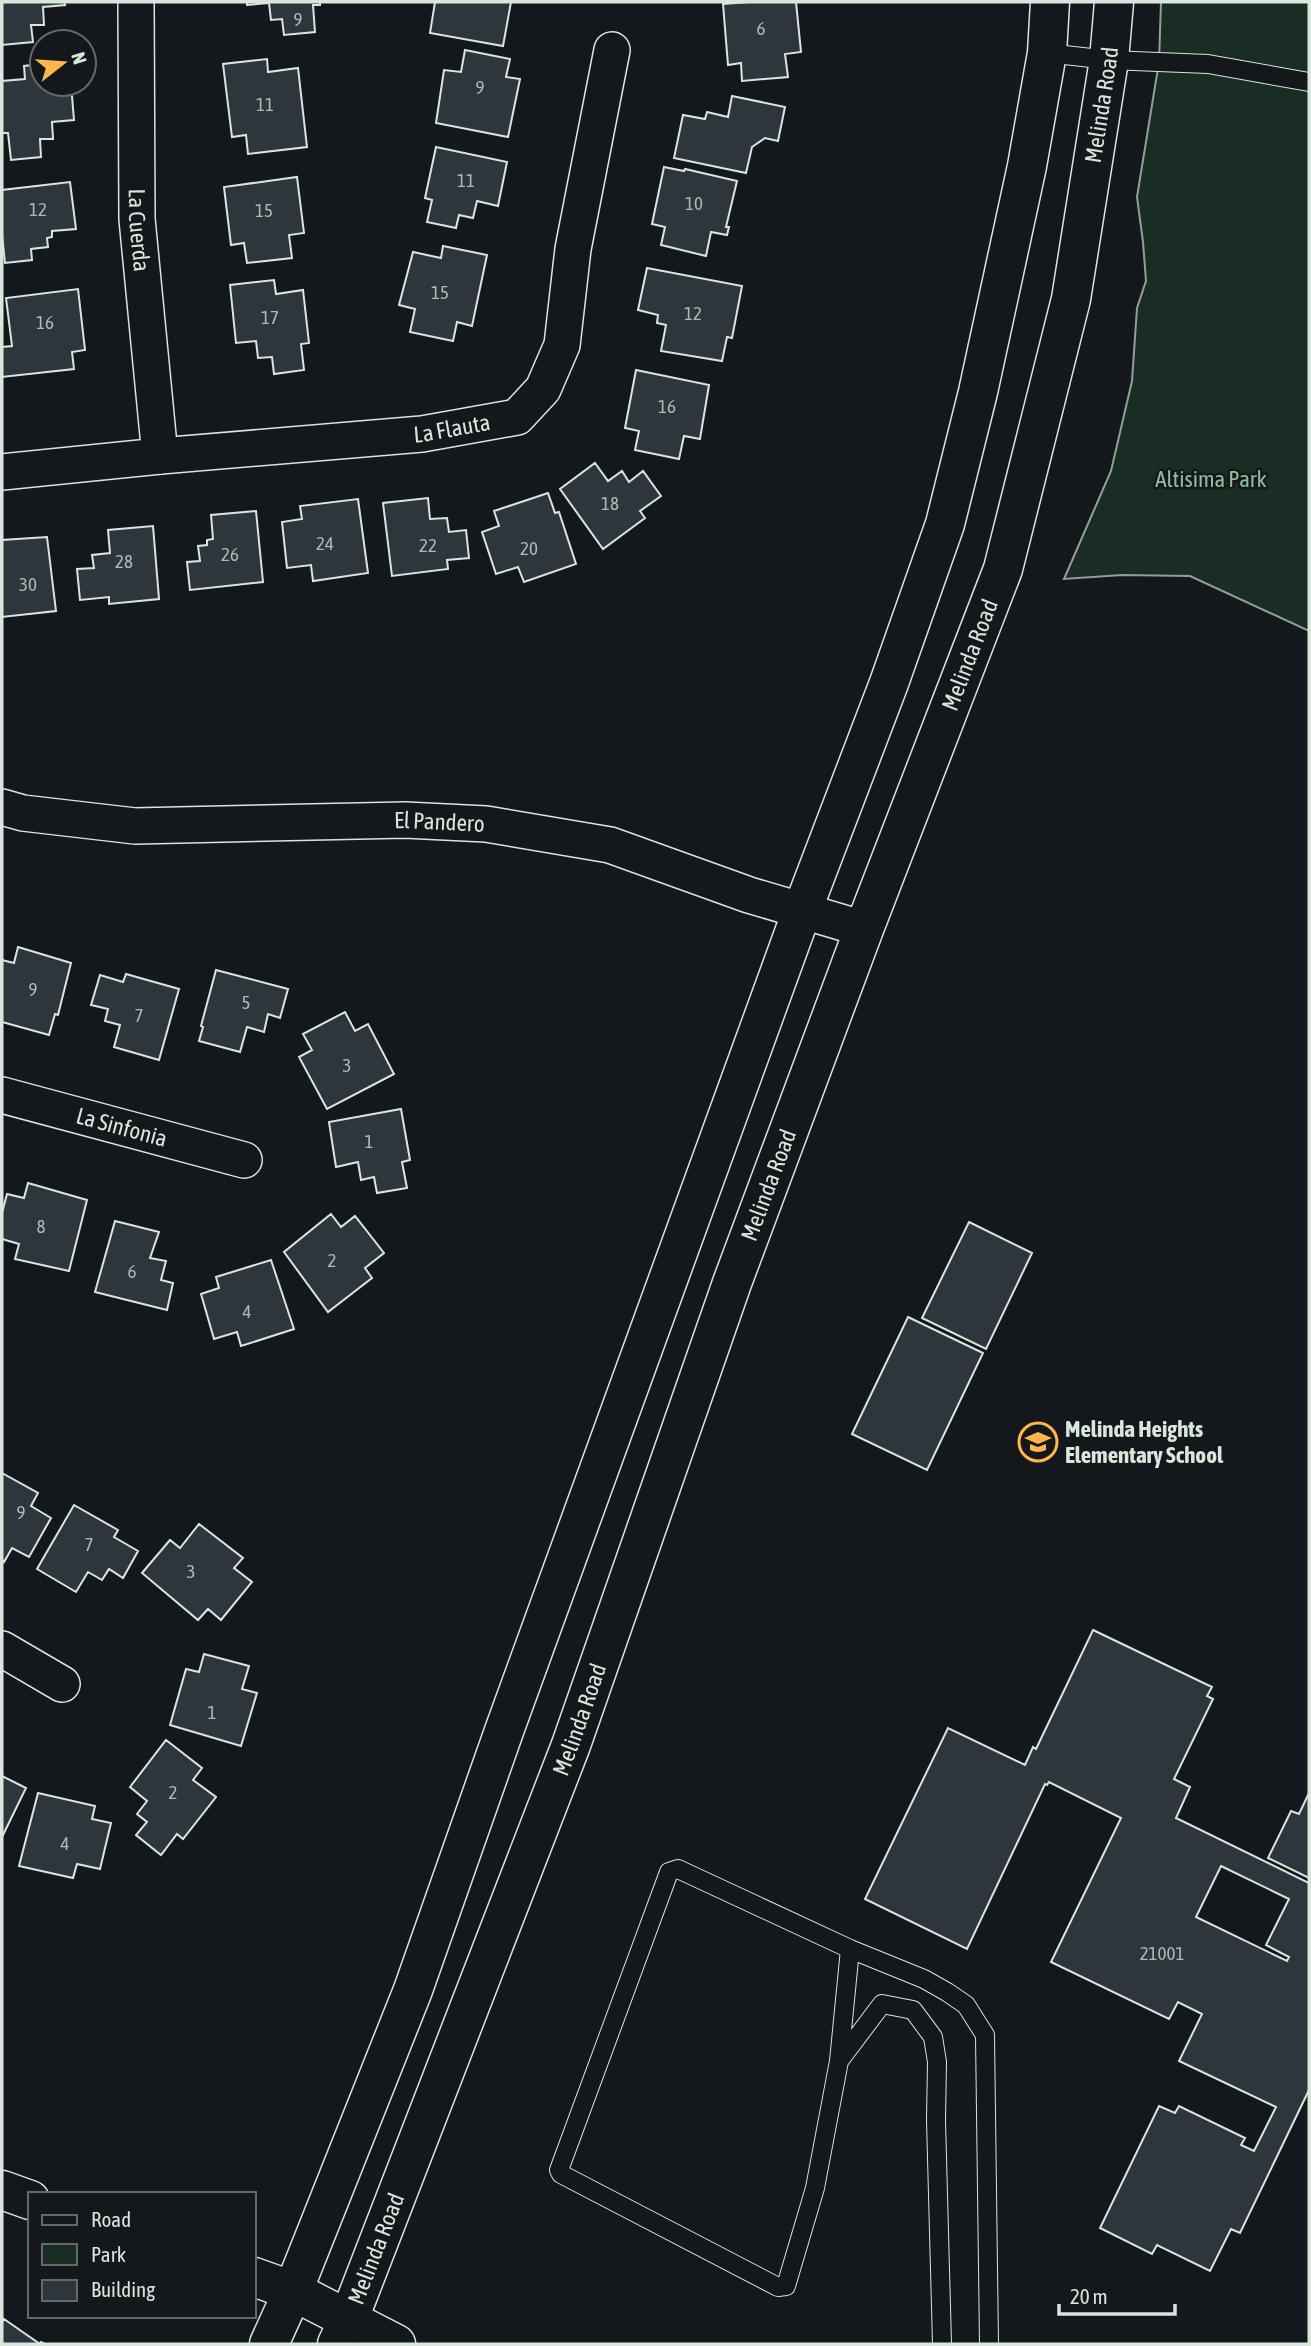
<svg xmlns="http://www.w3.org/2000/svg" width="1311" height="2346" viewBox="0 0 1311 2346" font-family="'Asap Condensed',sans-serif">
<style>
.green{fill:#1a2d24;stroke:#939e99;stroke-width:2}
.building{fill:#2c363c;stroke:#d8e6dc;stroke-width:2;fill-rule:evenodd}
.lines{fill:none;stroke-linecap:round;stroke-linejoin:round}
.service-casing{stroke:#d8e6dc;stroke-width:20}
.minor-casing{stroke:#d8e6dc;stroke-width:38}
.tertiary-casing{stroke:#d8e6dc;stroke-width:41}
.secondary-casing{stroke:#d8e6dc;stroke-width:41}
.service{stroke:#14181c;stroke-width:18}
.minor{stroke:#14181c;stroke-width:35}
.tertiary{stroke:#14181c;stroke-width:38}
.secondary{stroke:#14181c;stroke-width:38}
.labels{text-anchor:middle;stroke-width:5;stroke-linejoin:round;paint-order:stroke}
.number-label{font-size:19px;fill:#adbab4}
.street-label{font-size:23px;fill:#d8e6dc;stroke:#14181c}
.park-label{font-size:23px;fill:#8ac095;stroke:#14181c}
.poi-label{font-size:23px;font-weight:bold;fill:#d8e6dc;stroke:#14181c;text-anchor:start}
</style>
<rect width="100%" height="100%" fill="#14181c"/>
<path class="green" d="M1161 2H1309V631L1190 576 1122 575 1064 579 1111 471 1132 381 1137 308 1146 281 1143 242 1137 197 1159 62Z"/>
<path class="building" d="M2 2H64L65 5 43 7 44 25H31L33 42 2 45Z
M247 2H320V5H313L315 32 284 35 282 19 271 20 269 3 247 5Z
M435 2H511L503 46 430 33Z
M750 2H796L801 52 785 54 788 77 742 81 741 63 728 65 723 4Z
M465 50 510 59 506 77 520 79 508 137 436 123 444 70 461 72Z
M267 59 268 72 298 68 307 147 248 154 246 135 232 137 223 64Z
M42 64V84H71L74 120 52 122 53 139H40L41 157 11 160 8 133H2V81L25 79 24 66Z
M732 96 785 107 778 141 765 138 752 147 746 173 674 158 683 115 705 119 707 112 728 117Z
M436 147 507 162 498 206 477 201 473 218 459 215 456 228 427 222 432 200 425 198Z
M664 167 684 171 685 169 737 181 726 227H729L727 235 711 232 706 256 661 245 665 227 652 224Z
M297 177 304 233 289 235 292 258 247 263 244 243 231 245 224 187Z
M70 182 76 229 52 231V237L47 238 48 247 31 249 32 260 5 263 2 234V190Z
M443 246 487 255 472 326 457 322 453 341 410 332 415 309 399 305 413 252 441 258Z
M647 268 742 286 732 338 727 337 722 361 661 351 666 325 657 323 658 315 638 310Z
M274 280 276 294 303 290 309 343 301 344 304 370 274 374 272 357 258 358 256 341 236 343 230 285Z
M78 289 85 350 72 352 74 369 2 377V347L12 346 6 298Z
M636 370 709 385 700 439 684 436 679 459 635 450 639 431 625 428Z
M595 463 608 481 622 471 629 482 643 471 661 496 640 511 645 518 603 549 560 489Z
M548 493 555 513 559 512 576 564 524 582 518 567 496 574 482 532 499 526 494 511Z
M428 498 430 519 447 518 449 532 466 530 469 558 447 560 448 569 392 576 383 503Z
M358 499 368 573 313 581 311 565 287 568 282 522 302 519 300 506Z
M256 511 263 582 190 590 187 562 200 561 198 546 207 545V540L213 539 211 515Z
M153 526 159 599 109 604V597L80 600 77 569 94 568 92 555 110 553 108 530Z
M47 537 56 611 2 617V540Z
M18 947 71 963 58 1015 55 1014 49 1035 2 1022V960L14 963Z
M216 970 288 989 280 1018 268 1014 264 1032 247 1027 240 1052 199 1041 203 1027 201 1026Z
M126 974 179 989 159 1060 114 1047 120 1025 105 1021 108 1009 91 1005 100 975 123 982Z
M345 1012 355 1031 368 1024 394 1074 327 1109 299 1057 312 1050 303 1034Z
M401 1109 410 1160 402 1162 407 1188 377 1193 374 1177 361 1180 358 1162 336 1167 329 1122Z
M28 1183 87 1200 69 1271 15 1259 19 1244 2 1239V1213L7 1194 24 1198Z
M331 1214 341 1227 355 1216 384 1253 365 1268 372 1278 328 1312 284 1252Z
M115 1221 159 1232 150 1258 166 1261 161 1280 173 1283 167 1310 95 1292Z
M969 1222 1032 1253 986 1349 922 1318Z
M271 1260 294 1329 241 1346 237 1332 214 1339 201 1294 219 1288 216 1277Z
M908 1317 983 1353 927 1470 852 1434Z
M2 1473 38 1493 31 1506 51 1518 29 1557 12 1548 4 1562 2 1560Z
M74 1505 118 1530 114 1537 138 1551 123 1578 109 1569 102 1580 88 1572 76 1592 37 1569Z
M199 1524 243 1558 234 1568 252 1582 221 1620 208 1609 198 1620 142 1573 170 1540 180 1548Z
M1093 1630 1212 1687 1207 1696 1213 1699 1174 1779 1190 1787 1176 1818 1309 1883V2090L1240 2233 1231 2229 1210 2271 1157 2245 1152 2254 1100 2228 1159 2106 1175 2113 1179 2106 1245 2138 1241 2145 1254 2151 1276 2107 1179 2061 1202 2014 1178 2002 1169 2019 1051 1962 1121 1818 1049 1782 1047 1785 1045 1784 967 1949 865 1899 948 1728 1025 1765 1033 1747 1036 1749ZM1221 1866 1289 1899 1266 1945 1289 1957 1287 1961 1196 1917Z
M204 1654 249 1666 242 1689 257 1693 241 1746 170 1725 186 1669 199 1672Z
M166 1740 202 1768 193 1780 216 1797 183 1839 177 1834 161 1855 136 1835 147 1822 137 1814 147 1801 130 1787Z
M2 1776 26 1788 2 1837Z
M38 1793 95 1806 92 1819 111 1823 100 1869 77 1864 73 1878 19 1866Z
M1309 1793V1878L1268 1858 1291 1811 1299 1814Z
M4 2319 40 2344 41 2342 45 2344H2V2322Z"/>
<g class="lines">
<defs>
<path id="service" d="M1047 53 1109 60 1208 64 1309 82
M839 2061 850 1949
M942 2344 936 2120 937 2062 933 2037 913 2010 882 2004 839 2061 815 2188 786 2286 778 2287 561 2174 559 2170 669 1872 678 1869 850 1949 924 1979 947 1992 966 2005 985 2035 989 2344"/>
<g id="minor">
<path id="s1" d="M136 2 137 219 160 456"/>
<path id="s2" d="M2 472 160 456 422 434 517 417 543 389 562 345 573 249 612 50"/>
<path id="s3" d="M2 807 23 813 135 826 405 820 486 824 610 845 749 895 864 929"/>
<path id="s4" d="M2 1095 244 1160"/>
<path d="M2 1649 62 1684"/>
</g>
<path id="tertiary" d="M2 2190 30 2200
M254 2277 293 2291 396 2344"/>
<g id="secondary">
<path d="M269 2344 293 2291 413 1990 504 1731 802 911 889 683 945 524 978 392 1027 166 1047 53 1050 2"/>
<path id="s5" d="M337 2344 348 2321 571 1745 732 1283 864 929 1003 569 1071 299 1109 60 1114 2"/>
</g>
</defs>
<use href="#service" class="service-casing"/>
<use href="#minor" class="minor-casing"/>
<use href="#tertiary" class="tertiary-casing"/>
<use href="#secondary" class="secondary-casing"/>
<use href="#service" class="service"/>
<use href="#minor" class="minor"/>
<use href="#tertiary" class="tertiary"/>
<use href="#secondary" class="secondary"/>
</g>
<defs>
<symbol id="school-ring" viewBox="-11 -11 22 22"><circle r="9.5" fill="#14181c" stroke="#ffb74d" stroke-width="1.5"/><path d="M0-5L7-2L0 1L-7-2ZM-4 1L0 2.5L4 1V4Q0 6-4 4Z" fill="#ffb74d"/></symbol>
</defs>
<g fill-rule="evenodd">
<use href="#school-ring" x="1016" y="1420" width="44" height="44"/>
</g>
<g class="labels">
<g class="number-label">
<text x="298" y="26">9</text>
<text x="761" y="35">6</text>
<text x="480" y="94">9</text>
<text x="265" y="111">11</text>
<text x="466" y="187">11</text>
<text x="694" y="210">10</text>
<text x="38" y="216">12</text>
<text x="264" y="217">15</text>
<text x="440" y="299">15</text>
<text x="693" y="320">12</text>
<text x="270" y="324">17</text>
<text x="45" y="329">16</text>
<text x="667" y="413">16</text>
<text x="610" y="510">18</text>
<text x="325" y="550">24</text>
<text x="428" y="552">22</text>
<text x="529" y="555">20</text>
<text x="230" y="561">26</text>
<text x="124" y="568">28</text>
<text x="28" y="591">30</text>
<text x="33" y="996">9</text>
<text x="246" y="1009">5</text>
<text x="139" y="1022">7</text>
<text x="347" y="1072">3</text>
<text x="369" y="1148">1</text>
<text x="41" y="1233">8</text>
<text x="332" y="1267">2</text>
<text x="132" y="1278">6</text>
<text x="247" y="1318">4</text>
<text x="21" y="1519">9</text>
<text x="89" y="1551">7</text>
<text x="191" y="1578">3</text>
<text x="212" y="1719">1</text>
<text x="173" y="1799">2</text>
<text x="65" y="1850">4</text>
<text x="1162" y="1960">21001</text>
</g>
<g class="street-label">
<text dy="8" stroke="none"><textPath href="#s5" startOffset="2371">Melinda Road</textPath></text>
<text dy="8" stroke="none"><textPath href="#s1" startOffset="228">La Cuerda</textPath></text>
<text dy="8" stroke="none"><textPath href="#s2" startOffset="452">La Flauta</textPath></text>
<text dy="8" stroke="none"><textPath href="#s5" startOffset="1804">Melinda Road</textPath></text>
<text dy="8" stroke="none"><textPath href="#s3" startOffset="439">El Pandero</textPath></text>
<text dy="8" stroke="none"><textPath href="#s4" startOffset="124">La Sinfonia</textPath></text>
<text dy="8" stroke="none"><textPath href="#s5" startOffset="1237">Melinda Road</textPath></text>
<text dy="8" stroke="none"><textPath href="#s5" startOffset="670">Melinda Road</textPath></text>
<text dy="8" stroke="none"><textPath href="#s5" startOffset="103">Melinda Road</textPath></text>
</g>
<g class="park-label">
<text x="1211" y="487">Altisima Park</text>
</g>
<g class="poi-label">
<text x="1065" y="1437">Melinda Heights<tspan x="1065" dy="26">Elementary School</tspan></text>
</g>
</g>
<rect width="1311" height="2346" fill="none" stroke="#d8e6dc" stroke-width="7"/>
<rect x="28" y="2192" width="228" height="126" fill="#14181c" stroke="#626a69" stroke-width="2"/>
<rect x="42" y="2215" width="35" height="10" fill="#14181c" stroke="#626a69" stroke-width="2"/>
<text x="91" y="2227" font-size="21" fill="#d8e6dc">Road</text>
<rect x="42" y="2244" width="35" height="21" fill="#1a2d24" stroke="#626a69" stroke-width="2"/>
<text x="91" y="2262" font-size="21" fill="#d8e6dc">Park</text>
<rect x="42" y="2280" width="35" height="21" fill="#2c363c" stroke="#626a69" stroke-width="2"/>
<text x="91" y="2297" font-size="21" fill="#d8e6dc">Building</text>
<g transform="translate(63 63) rotate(73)"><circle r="33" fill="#14181c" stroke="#626a69" stroke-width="2"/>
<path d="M0-5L12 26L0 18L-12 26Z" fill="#ffb74d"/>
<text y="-10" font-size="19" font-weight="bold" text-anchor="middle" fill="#d8e6dc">N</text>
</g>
<path d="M1059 2304v10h116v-10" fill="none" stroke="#d8e6dc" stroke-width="3.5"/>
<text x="1070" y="2304" font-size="21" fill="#d8e6dc" stroke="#14181c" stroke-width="5" paint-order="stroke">20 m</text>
</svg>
